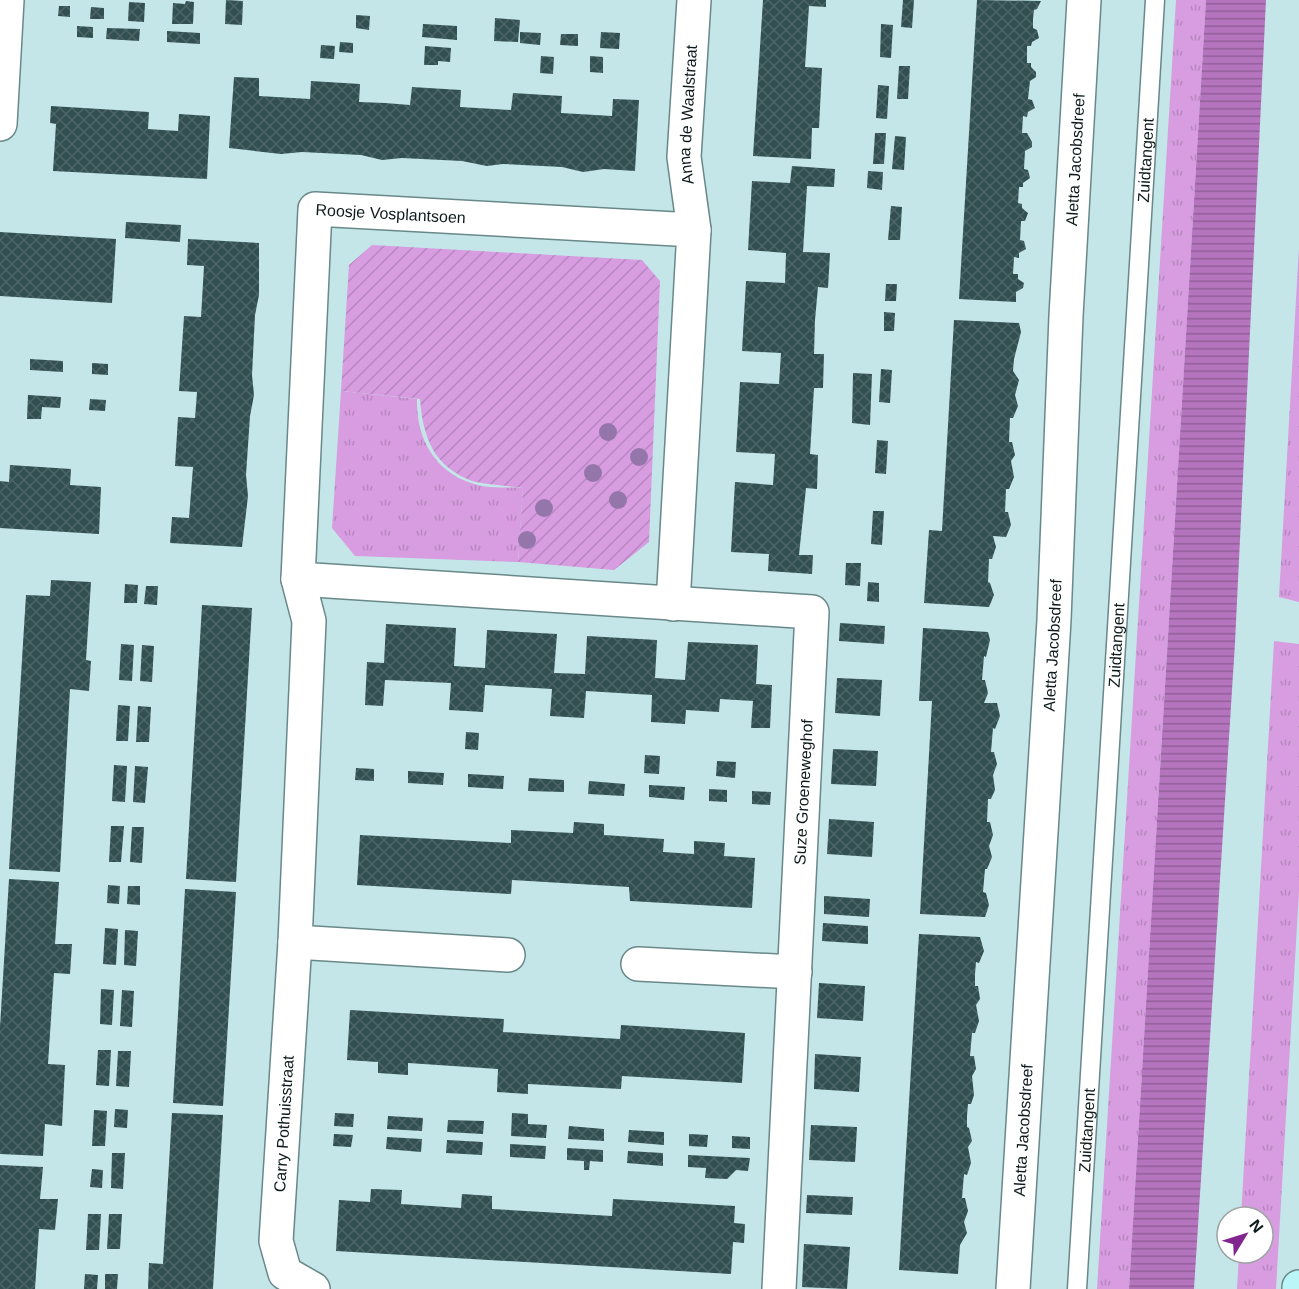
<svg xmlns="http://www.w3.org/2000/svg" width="1299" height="1289" viewBox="0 0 1299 1289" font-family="Helvetica,sans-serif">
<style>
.grass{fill:url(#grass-tufts)}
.garden{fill:url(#garden-furrows)}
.water{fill:url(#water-rules)}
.building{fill:url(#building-cross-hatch)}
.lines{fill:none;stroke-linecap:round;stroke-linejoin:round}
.lane-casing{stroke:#69888a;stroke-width:21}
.street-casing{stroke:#69888a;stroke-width:36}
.secondary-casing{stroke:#69888a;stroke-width:36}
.lane{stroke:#fff;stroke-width:18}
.street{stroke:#fff;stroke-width:33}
.secondary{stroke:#baf6f8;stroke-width:33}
.tree{fill:#9476aa}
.labels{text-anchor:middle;stroke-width:6;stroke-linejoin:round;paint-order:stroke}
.street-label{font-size:16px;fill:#0e1a1b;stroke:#fff}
</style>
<defs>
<pattern id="grass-tufts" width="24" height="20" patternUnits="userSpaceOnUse" patternTransform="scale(1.5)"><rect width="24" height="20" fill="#d89ce0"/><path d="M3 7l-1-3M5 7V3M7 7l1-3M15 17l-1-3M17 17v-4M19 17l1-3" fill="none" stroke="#b886c0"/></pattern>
<pattern id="garden-furrows" width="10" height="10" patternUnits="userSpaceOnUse" patternTransform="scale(1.5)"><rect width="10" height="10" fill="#d89ce0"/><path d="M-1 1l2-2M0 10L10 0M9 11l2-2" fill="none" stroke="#b886c0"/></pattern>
<pattern id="water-rules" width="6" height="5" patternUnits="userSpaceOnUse" patternTransform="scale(1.5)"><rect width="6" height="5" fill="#b574be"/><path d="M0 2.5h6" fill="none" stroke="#925e9a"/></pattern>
<pattern id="building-cross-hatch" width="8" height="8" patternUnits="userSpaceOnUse" patternTransform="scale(1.5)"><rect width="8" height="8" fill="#325052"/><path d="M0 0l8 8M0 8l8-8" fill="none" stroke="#4d6567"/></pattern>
</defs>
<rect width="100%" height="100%" fill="#c4e6e8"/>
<path class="grass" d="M1176 0H1206L1129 1289H1097Z
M1299 247V602L1279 597Z
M341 391 417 399C416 437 434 471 471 483 486 489 507 487 523 488L518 562 355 556 332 528Z
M1274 641 1299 644V891L1276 1289H1237L1239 1253H1263V1217H1241Z"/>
<path class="garden" d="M372 245 642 260 660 281 649 542 614 570 518 562 523 488C510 486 481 484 472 481 433 466 423 437 420 399L341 391 349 265Z"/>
<path class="water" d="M1206 0H1266L1235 643 1194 1289H1129Z"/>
<path class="building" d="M226 0 243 1 242 25 225 24Z
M763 0H826V7L809 6 805 67 822 68 819 128H812L811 159 753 156Z
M903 0H914L912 28 901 27Z
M977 0 1041 1 1037 9 1034 10 1033 19V28L1037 30 1039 38 1032 42 1031 46H1027V63H1031V67L1036 72V77L1030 81 1028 99 1032 100 1035 108 1028 112 1027 117 1023 116 1022 133H1027L1032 142V147L1025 151 1024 169 1028 170 1030 178 1023 183V187H1019L1018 203 1022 204V208L1028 213 1025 221H1021L1020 240 1024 241 1026 249 1019 253V258L1014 257 1013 274H1018V279L1024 283 1023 288 1016 292V302L959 299Z
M186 1 194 2 193 24H172L173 3 185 4Z
M129 2 145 3 144 22 128 21Z
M59 6H70V17L58 16Z
M91 7 104 8V19H90Z
M356 15 370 16 369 30 356 28Z
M495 18 520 20 518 42 494 41Z
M423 24 457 26V40L422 37Z
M881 24 893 25 891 58 880 57Z
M77 26 93 27V38L77 37Z
M107 28 140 29 139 41 106 39Z
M167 31 200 33V44L167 42Z
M520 32 541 33 540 45 520 43Z
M601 32 620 33 619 49 600 48Z
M561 34H578V46L560 45Z
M340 42 353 43V53L339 52Z
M321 45 335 46 334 59 320 58Z
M425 46 451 48 450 62 438 61V65H424Z
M541 56 554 57 553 74 540 73Z
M590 56 603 57V73L590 72Z
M899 66H910L908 99H897Z
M234 77 259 78V96L310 99 311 81 360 84 359 102 385 103 410 105 412 87 461 90 460 107 511 110 513 93 562 96 561 113 612 116 613 99 639 100 635 171 604 169 583 172 562 167 503 164 487 166 462 161 402 158 382 160 361 155 302 152 281 154 229 148Z
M878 85 889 86 887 119 876 118Z
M51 106 149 112 148 129 178 131 179 114 210 116 207 179 53 171 56 124 50 123Z
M875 133H886L884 164H873Z
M895 136 906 137 904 170 892 169Z
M792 166 835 169 834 187 807 186 803 252 830 253 828 288 818 287 815 320 814 354H824L823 388H814L810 454 818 455 817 489 806 488 799 555H813L812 574 768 571 769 554 731 552 735 482 773 485 775 454 736 452 740 382 779 384 781 353 742 351 746 281 785 283 786 253 748 250 752 181 790 183Z
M868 171 883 172 882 190 867 188Z
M891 206 902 207 900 240H888Z
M126 222 181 225 180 242 125 238Z
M0 232 116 239 112 303 0 296Z
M188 239 259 243V295L255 315 252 375 254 395 250 416 246 475 248 496 242 547 170 543 172 517 189 518 193 467 175 466 178 417 195 418 197 392 179 391 184 316 201 317 204 266 187 265Z
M886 284H897L896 301H885Z
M884 312 895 313 894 331H884Z
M954 320 1019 323 1021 332 1014 359 1013 371 1019 380 1015 395 1018 406 1013 418H1010L1009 442H1012L1015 455 1011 461 1014 477 1009 489H1006L1005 512H1008L1011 525 1006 537 993 536 996 547 992 559H989L988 582 990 583 994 595 989 607 924 603 929 530 942 531Z
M30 359 63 361V372L30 370Z
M92 363 108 364V375L92 374Z
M881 369 892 370 890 403 879 402Z
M853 373 872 374 870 425 852 423Z
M28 395 61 397 60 408 42 407 41 419H27Z
M90 399 106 400 105 411 89 410Z
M877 440 888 441 886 474 875 473Z
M10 465 71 469 70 485 101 487 99 534 0 528V481L9 482Z
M873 511H884L882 545 871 544Z
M846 563H861L860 586 845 585Z
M51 580 91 582 86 660 91 661 89 691 70 689 60 872 9 869 26 595 50 596Z
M868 582 879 583V602L867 601Z
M125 584 138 585 137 603H124Z
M146 586H158L157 605 144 604Z
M202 605 252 608 236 882 186 879Z
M840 623 885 626 884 644 839 641Z
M386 624 456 628 454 666 469 667 485 668 487 630 557 634 554 673 585 674 587 636 657 640 655 678 685 680 688 642 758 645 756 684 772 685 770 728H751L753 701 720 699 719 712 686 710 685 724 651 722 652 695 586 691 584 718 550 716 552 689 518 687 485 685 483 712 449 710 451 683 385 680 383 706 365 705 367 662 384 663Z
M923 628 988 632 990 640 986 657 984 656 982 680H985L988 693 984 703H997L1000 716 995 729 993 728 991 752H994L997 764 993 775 995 790 991 799H988L987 822H990L993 835 989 846 992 857 987 869H985L983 892 986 893 989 905 985 917 920 914 932 701H919Z
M121 644 134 645 132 681 119 680Z
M142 645 154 646 152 682 140 681Z
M837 678 882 680 880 716 835 713Z
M118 705 130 706 128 741H116Z
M138 706 151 707 149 742H136Z
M466 732 479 733 478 750 465 749Z
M833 749 878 751 876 786 831 784Z
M645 755 660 756 659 774 644 773Z
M717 761 736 762 735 778 716 776Z
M114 765 127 766 125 802 112 801Z
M135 766 148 767 145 803 133 802Z
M356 768 374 769V781L355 780Z
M408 771 444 773 443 785 408 783Z
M468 774 504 776 503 789 468 787Z
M529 778 564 780V792L528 791Z
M589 781 625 784 624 796 588 794Z
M649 785 685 787 684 800 649 797Z
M709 789 727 790V802L709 801Z
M752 791 771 792 770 805 752 804Z
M829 819 874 822 872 857 827 854Z
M574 822 604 824V835L664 839 663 852 694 854V841L725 843 724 856 755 858 752 908 630 901 629 887 512 880 511 894 357 885 360 835 511 843V830L573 833Z
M111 826H124L121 862H109Z
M132 827H144L142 863 130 862Z
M9 879 59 882 55 944H72L70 974 54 973 48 1064 65 1065 62 1126 45 1124 43 1156 0 1154V1027Z
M108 885 120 886 119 904 107 903Z
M128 886H140V905L127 904Z
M185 889 236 892 223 1106 173 1103Z
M824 896 870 899 869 917 824 914Z
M823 923 868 926V944L822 941Z
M105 928 118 929 116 965 103 964Z
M125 930 138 931 136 966 124 965Z
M919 934 980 937 984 951 979 963 976 962 975 974V986H978L980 999 976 1005 979 1021 975 1033H972L970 1056H974L976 1069 972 1076 974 1095 971 1104H968L967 1116V1127L969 1128 972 1141 968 1147 971 1163 967 1175 964 1174 962 1198H965L968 1211 964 1222 967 1233 960 1245 958 1274 899 1270Z
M819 983 865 986 863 1021 817 1018Z
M101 989 114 990 112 1025 100 1024Z
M122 990 134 991 132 1027 120 1026Z
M350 1010 504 1019 503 1032 620 1039 621 1025 745 1033 742 1083 622 1076 621 1089 528 1084V1094L497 1092 498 1069 408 1063V1075L378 1073V1062L347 1060Z
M98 1050H111L109 1086 96 1085Z
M118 1051H131L129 1087 116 1086Z
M815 1054 861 1057 859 1092 814 1089Z
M115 1109 128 1110 127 1128 114 1127Z
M94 1110 107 1111 105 1146H92Z
M172 1113 223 1115 213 1289H148L149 1263 163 1264Z
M335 1113 354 1114 353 1127 334 1126Z
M512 1113 528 1114V1124L547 1125 546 1138 511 1136Z
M388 1116 423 1118 422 1131 387 1129Z
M448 1120 484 1121 483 1134 447 1132Z
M811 1125 857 1127 855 1162 809 1160Z
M569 1126 604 1129V1141L568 1139Z
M629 1130 664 1132V1145L628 1142Z
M334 1134 353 1135 351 1147 333 1146Z
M689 1134 708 1135 707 1147 689 1146Z
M732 1136 750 1137V1149L732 1148Z
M387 1137 422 1139 421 1152 386 1149Z
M447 1140 483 1142 482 1155 446 1153Z
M510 1144 546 1146 545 1159 510 1157Z
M567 1148 603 1150V1162L590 1161 589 1170H584V1161L567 1160Z
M628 1151 663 1153V1166L627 1163Z
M112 1153H125L123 1189 111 1188Z
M688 1155 750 1158 748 1171 736 1170 727 1179 705 1178 706 1168 688 1167Z
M0 1165 43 1167 40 1199H58L55 1230 39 1229 35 1289H0Z
M92 1169 103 1170 102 1188 90 1187Z
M371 1189 402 1190 401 1204 461 1208 462 1194 492 1196V1209L612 1216 613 1199 735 1206 734 1223 745 1224 744 1243 733 1242 731 1274 336 1251 339 1200 370 1202Z
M807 1195 853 1197 852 1215 806 1213Z
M88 1214H101L99 1250H86Z
M109 1214H122L120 1249H107Z
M804 1244 850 1247 847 1289 802 1287Z
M85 1274 98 1275 97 1289H84Z
M105 1274H118L117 1289H105Z"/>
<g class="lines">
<defs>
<g id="lane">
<path id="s1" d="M1077 1289 1155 0"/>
</g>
<g id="street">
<path d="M0 124 7 0"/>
<path id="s2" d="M694 230 684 157 694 0"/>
<path d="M298 579 812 612 779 1289"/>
<path d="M295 942 508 955"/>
<path d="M638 964 795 972"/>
<path id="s3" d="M313 1289 285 1273 276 1241 295 942 309 621 298 579 315 209 694 230 673 604"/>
<path id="s4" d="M1013 1289 1054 620 1066 316 1084 0"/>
</g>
<path id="secondary" d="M1299 1289V1287"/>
</defs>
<use href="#lane" class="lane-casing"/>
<use href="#street" class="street-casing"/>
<use href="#secondary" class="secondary-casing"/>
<use href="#lane" class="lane"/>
<use href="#street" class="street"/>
<use href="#secondary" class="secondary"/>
</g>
<g class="tree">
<circle cx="608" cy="432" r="9"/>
<circle cx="639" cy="457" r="9"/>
<circle cx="593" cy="473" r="9"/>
<circle cx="618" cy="500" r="9"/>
<circle cx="544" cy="508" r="9"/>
<circle cx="527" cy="540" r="9"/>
</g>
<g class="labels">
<g class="street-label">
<text dy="6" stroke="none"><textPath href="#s2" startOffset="116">Anna de Waalstraat</textPath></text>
<text dy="6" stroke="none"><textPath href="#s4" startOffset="1131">Aletta Jacobsdreef</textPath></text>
<text dy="6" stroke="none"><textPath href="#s1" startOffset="1131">Zuidtangent</textPath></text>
<text dy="6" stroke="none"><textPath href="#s3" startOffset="1176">Roosje Vosplantsoen</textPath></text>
<text dy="6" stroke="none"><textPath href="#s1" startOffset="645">Zuidtangent</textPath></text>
<text dy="6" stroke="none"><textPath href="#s4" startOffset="645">Aletta Jacobsdreef</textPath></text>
<text transform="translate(803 792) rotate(-87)" y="6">Suze Groeneweghof</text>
<text dy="6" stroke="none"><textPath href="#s3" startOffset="183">Carry Pothuisstraat</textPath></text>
<text dy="6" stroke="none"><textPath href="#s4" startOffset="159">Aletta Jacobsdreef</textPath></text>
<text dy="6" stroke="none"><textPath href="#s1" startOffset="159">Zuidtangent</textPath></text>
</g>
</g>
<g transform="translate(1245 1235) rotate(52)"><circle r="28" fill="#ffffff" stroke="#9fa3a4" stroke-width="1.5"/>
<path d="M0-4.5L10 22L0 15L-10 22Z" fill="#832590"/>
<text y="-9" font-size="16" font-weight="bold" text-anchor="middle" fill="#0e1a1b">N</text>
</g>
</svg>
